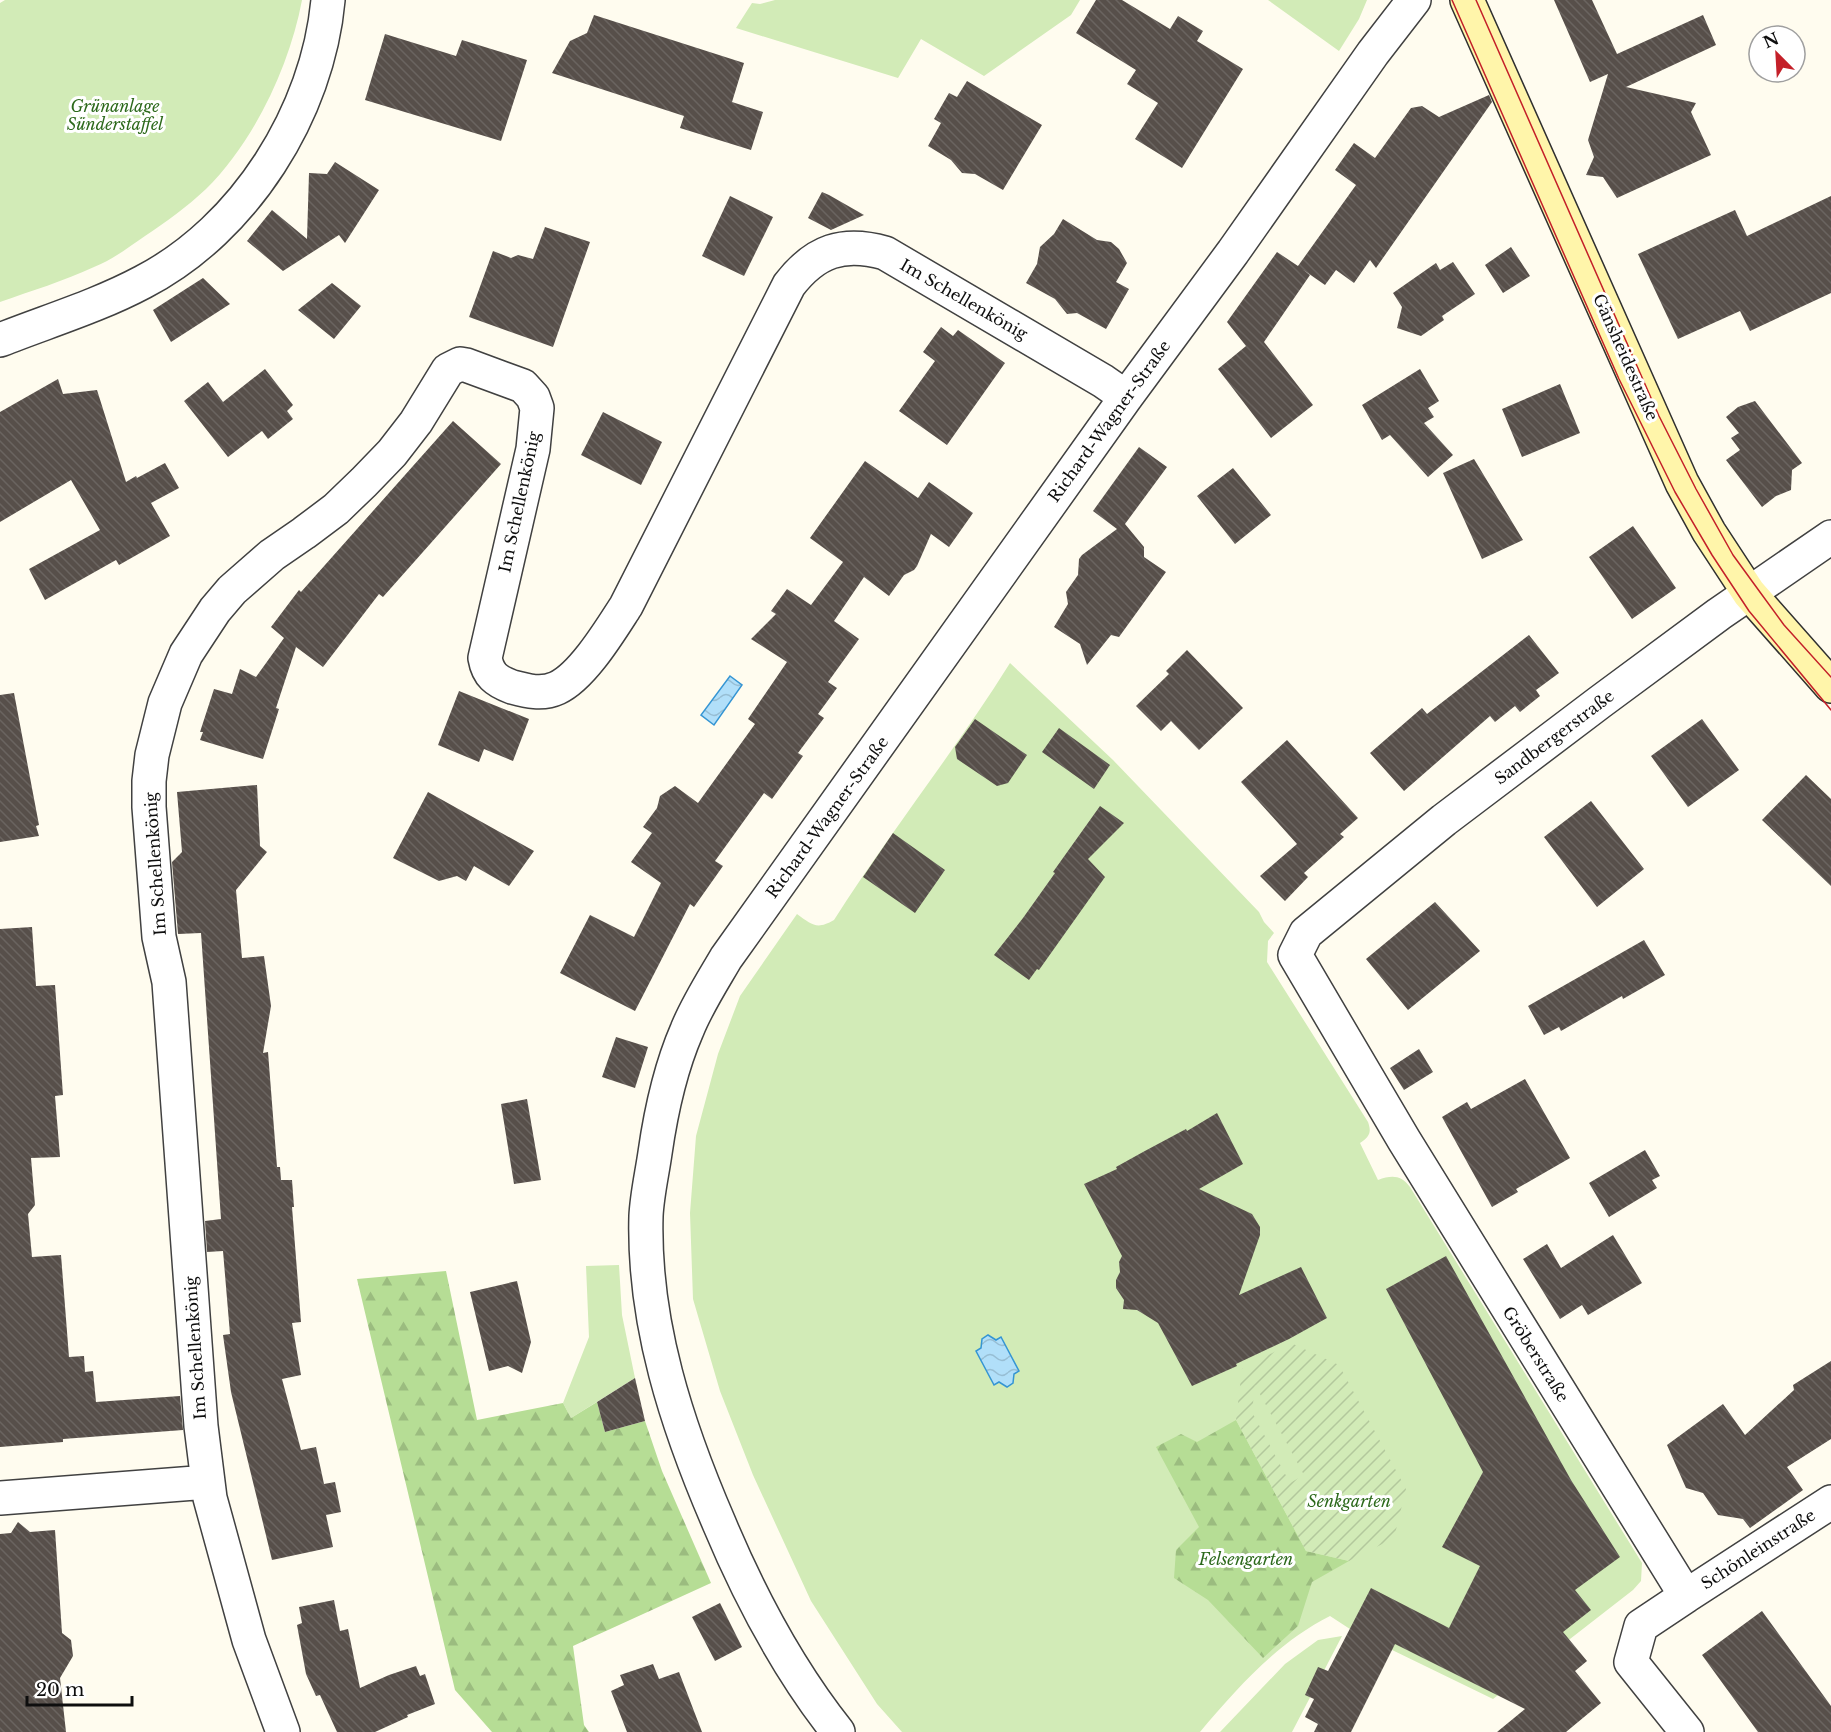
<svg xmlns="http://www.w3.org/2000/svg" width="1831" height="1732" viewBox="0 0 1831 1732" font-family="'Libre Baskerville',serif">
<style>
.grass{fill:#d2ebb7}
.forest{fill:url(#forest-firs)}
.garden{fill:url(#garden-furrows);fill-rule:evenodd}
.water{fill:url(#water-waves);stroke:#3595d3;stroke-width:1.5}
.building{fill:url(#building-back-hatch)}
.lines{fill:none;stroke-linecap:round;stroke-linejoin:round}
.street-casing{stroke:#414141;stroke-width:36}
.secondary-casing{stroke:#303030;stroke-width:36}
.street{stroke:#fff;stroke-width:33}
.secondary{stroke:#fff5aa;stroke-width:33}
.tram{stroke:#c42029;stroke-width:1.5}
.labels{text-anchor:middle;stroke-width:6;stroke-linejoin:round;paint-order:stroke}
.park-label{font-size:16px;font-style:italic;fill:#2c691b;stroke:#fff}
.street-label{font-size:16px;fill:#0e0e0e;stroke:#fff}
</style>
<defs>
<pattern id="forest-firs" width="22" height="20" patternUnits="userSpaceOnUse" patternTransform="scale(1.5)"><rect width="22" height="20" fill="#b6dd95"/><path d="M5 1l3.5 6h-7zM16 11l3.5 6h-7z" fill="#9bbc7f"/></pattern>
<pattern id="garden-furrows" width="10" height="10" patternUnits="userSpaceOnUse" patternTransform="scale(1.5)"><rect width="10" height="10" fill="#d2ebb7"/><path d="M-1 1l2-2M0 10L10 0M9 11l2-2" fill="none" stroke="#b3c89c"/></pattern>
<pattern id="water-waves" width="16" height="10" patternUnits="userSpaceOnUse" patternTransform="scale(1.5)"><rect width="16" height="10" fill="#b1dff9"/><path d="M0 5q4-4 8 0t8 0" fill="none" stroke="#97bed4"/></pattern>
<pattern id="building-back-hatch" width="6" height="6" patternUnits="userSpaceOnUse" patternTransform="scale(1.5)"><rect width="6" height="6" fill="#574f4a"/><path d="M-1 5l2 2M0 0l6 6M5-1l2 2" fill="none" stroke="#6a6460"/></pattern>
</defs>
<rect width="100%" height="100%" fill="#fffcef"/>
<path class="grass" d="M5 0H302C290 65 254 142 206 189 187 207 166 222 145 236 129 247 112 260 94 267 64 281 31 291 0 302V3Z
M775 0H1080L1071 15 984 76 921 39 898 78 736 28 752 3 760 4Z
M1268 0H1367L1359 19 1339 51Z
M1010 663 1113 760 1259 912 1264 922 1274 933 1268 941 1267 962 1368 1122C1372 1133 1369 1137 1360 1143L1378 1180C1392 1175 1401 1175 1410 1187L1642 1563 1641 1581 1633 1590 1493 1699 1353 1631 1330 1616C1278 1642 1237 1688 1200 1732H902L877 1704 811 1601 753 1475 720 1391 693 1299 690 1213 696 1136 718 1054 740 996 797 914C812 925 817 930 834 920 890 832 955 751 1010 663Z
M619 1265 622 1315 635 1378 571 1418 563 1403 589 1337 586 1266Z
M1342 1636 1292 1732H1220L1285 1664 1318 1640Z"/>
<path class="forest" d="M446 1271 477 1420 563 1403 571 1418 597 1402 605 1432 645 1421 662 1471 711 1583 573 1646 584 1725 589 1732H492L455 1690 357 1279Z
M1236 1420 1306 1551 1349 1561 1312 1582 1298 1626 1263 1658 1208 1600 1174 1578 1176 1550 1199 1527 1156 1447 1181 1434 1197 1442Z"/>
<path class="garden" d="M1291 1343 1339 1365 1406 1489 1394 1538 1349 1561 1306 1551 1236 1420 1242 1369ZM1255 1385 1304 1475 1290 1483 1252 1412Z"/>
<path class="water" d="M730 676 742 685 714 725 701 715Z
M988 1335 996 1340 1001 1337 1019 1371 1014 1374 1013 1383 1007 1387 999 1382 994 1385 976 1351 981 1348 982 1339Z"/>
<path class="building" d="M1096 0H1122L1170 29 1178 16 1203 31 1197 41 1243 69 1182 168 1135 139 1158 103 1127 84 1136 70 1076 33Z
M1554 0H1592L1617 54 1703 15 1716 45 1626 87 1696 103 1691 112 1711 155 1617 198 1603 177 1586 175 1594 157 1588 140 1608 74 1590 82Z
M594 15 744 63 732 102 763 112 751 150 680 128 684 116 552 73 570 41 587 33Z
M385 34 456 56 462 40 527 60 501 141 365 100Z
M967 81 1042 125 1003 190 975 174 962 173 951 160 928 146 941 123 934 119 949 93 957 97Z
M1489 95 1492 102 1376 268 1370 260 1354 283 1336 270 1325 285 1302 269 1310 275 1264 342 1313 405 1271 438 1218 369 1246 346 1227 322 1277 252 1298 266 1356 185 1335 170 1354 143 1375 158 1411 108 1422 106 1439 117Z
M335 162 379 190 345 243 339 235 283 271 247 241 272 210 307 239 309 173 327 174Z
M822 192 829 195 864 215 831 230 808 218Z
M730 196 773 217 744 276 702 256Z
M1831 196V293L1750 331 1740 311 1678 339 1638 254 1735 210 1747 236Z
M1063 219 1097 240 1111 242 1119 249 1127 263 1116 282 1129 289 1106 329 1077 313 1067 314 1055 299 1026 283 1037 264 1040 247 1054 234Z
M545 227 590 242 553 347 469 317 493 251 511 258 518 255 533 259Z
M1511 247 1530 276 1503 293 1485 265Z
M1453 262 1475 294 1442 316 1444 320 1421 336 1397 328 1402 307 1393 293 1436 263 1440 270Z
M203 278 230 304 171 342 153 310Z
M332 283 361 306 334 339 298 310Z
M941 327 953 336 958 330 1005 363 947 445 899 411 935 361 923 352Z
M265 369 293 405 287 411 293 419 268 439 262 431 228 457 184 401 208 382 223 402Z
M1420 369 1439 401 1428 408 1434 417 1424 423 1453 455 1428 477 1390 435 1382 440 1362 405Z
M58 379 63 394 97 390 126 482 136 476 137 478 165 463 179 488 151 503 170 536 119 565 116 560 45 600 29 569 100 530 71 480 0 522V412Z
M1560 384 1580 433 1522 457 1502 409Z
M1755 401 1802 463 1792 470 1791 490 1776 496 1762 507 1726 460 1740 450 1731 438 1739 433 1726 417 1738 407Z
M603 412 662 442 641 485 581 455Z
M453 421 501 464 383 597 379 594 323 667 296 647 276 708 279 709 263 759 200 740 203 732H200L214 689 232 694 240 669 256 677 284 638 271 627 299 590 301 592Z
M1139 447 1167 467 1125 524 1144 547V557L1166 572 1119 637 1111 635 1087 665 1080 644 1054 627 1068 604 1066 592 1078 575 1079 559 1082 555 1117 529 1093 511Z
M1474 459 1523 540 1482 559 1443 473Z
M865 461 918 498 929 482 973 513 949 547 931 534 917 566 914 570 904 575 889 596 864 577 834 621 859 639 828 682 837 688 818 714 824 718 798 753 803 756 772 799 764 793 715 861 723 866 694 907 690 904 635 1011 560 973 590 915 634 937 661 883 631 862 652 833 643 827 657 808 660 796 675 786 698 803 755 724 748 719 787 662 751 639 776 614 771 611 787 589 811 605 843 562 810 538Z
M1233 468 1271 515 1235 544 1197 496Z
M1633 526 1676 588 1632 619 1589 557Z
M1529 635 1559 673 1536 690 1540 696 1520 712 1515 706 1495 722 1490 716 1404 791 1370 753 1422 708 1427 714Z
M1187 650 1243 708 1199 750 1171 721 1161 731 1136 706 1169 674 1166 671Z
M459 691 529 719 513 761 484 749 479 762 438 745Z
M14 693 39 825 36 826 39 836 0 842V695Z
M975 719 1027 755 1008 783 997 786 957 759 955 747Z
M1702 719 1739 770 1688 807 1651 756Z
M1059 728 1110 765 1094 789 1042 752Z
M1287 740 1358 818 1340 834 1344 837 1304 873 1308 877 1285 901 1260 876 1297 844 1241 782Z
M1806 775 1831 799V886L1762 820Z
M257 785 260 846 267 852 236 890 242 958 264 956 271 1006 263 1053 268 1052 277 1167H280L281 1180H292L294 1207H292L301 1322 292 1323 301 1375 282 1379 301 1450 316 1447 324 1484 335 1482 341 1512 326 1515 333 1547 272 1560 231 1392 223 1335 230 1334 223 1251 207 1252 205 1221 221 1219 201 933 178 934 172 862 182 852 177 792Z
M428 792 534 851 509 886 474 866 466 881 457 876 439 881 393 858Z
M1591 801 1644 869 1597 907 1544 837Z
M1100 806 1124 823 1088 859 1105 877 1039 970 1037 969 1029 980 994 955 1023 918 1055 873 1053 872Z
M893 833 945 870 915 913 863 877Z
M1435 902 1480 951 1408 1010 1366 959Z
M32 927 36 986 55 985 63 1095 55 1096 60 1157 31 1158 35 1205 28 1214 32 1257 61 1255 69 1357 84 1356 85 1372 93 1371 96 1402 180 1396 183 1430 63 1439V1442L0 1447V929Z
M1644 940 1665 975 1623 999 1622 996 1561 1031 1559 1027 1544 1035 1528 1006Z
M616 1037 648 1047 635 1088 602 1077Z
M1419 1049 1433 1072 1404 1090 1390 1068Z
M1525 1079 1570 1158 1516 1189 1518 1192 1492 1207 1442 1117 1467 1102 1471 1109Z
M527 1099 541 1180 514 1184 501 1104Z
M1217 1113 1243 1164 1199 1189 1252 1214 1260 1227V1235L1239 1295 1301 1267 1327 1318 1289 1339 1236 1364 1237 1366 1192 1386 1158 1323 1137 1310 1123 1309 1124 1300 1116 1288V1280L1120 1272 1119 1262 1122 1256 1084 1184 1117 1169 1116 1167 1143 1152 1186 1129 1187 1131Z
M1645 1150 1660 1176 1652 1180 1657 1188 1609 1217 1589 1183Z
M1613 1235 1642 1283 1588 1315 1582 1305 1560 1319 1523 1259 1547 1244 1561 1268Z
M1446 1256 1571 1480 1620 1557 1575 1590 1591 1610 1563 1632 1587 1661 1575 1671 1601 1703 1566 1732H1497L1525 1709 1395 1644 1351 1732H1314L1318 1724 1305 1717 1314 1699 1305 1695 1318 1667 1328 1671 1371 1588 1449 1628 1480 1566 1442 1547 1483 1472 1386 1289Z
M517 1281 531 1342 522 1373 508 1366 489 1371 470 1292Z
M1831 1361V1439L1787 1467 1803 1490 1750 1528 1743 1519 1718 1515 1703 1493 1686 1488 1667 1445 1723 1404 1745 1435 1794 1390 1793 1385Z
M635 1378 645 1421 605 1432 597 1402Z
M18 1522 30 1532 55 1530 62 1633 71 1640 73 1656 60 1678 66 1732H0V1534L11 1533Z
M334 1600 340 1631 348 1629 360 1688 389 1675 416 1666 420 1676 425 1674 435 1704 407 1715 408 1717 375 1732H337L320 1695 316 1696 306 1674 297 1625 302 1623 299 1607Z
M720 1603 742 1647 715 1661 692 1617Z
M1762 1611 1831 1706V1732H1758L1702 1655Z
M653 1664 659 1679 679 1672 702 1732H627L611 1691 624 1685 620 1675Z"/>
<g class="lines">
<defs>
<path id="street" d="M0 340C48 321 98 306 143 282 245 229 318 112 328 0
M0 1498 208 1482
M1686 1596 1831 1502
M283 1732 249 1640 210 1498 201 1426 169 982 159 937 149 807V781L152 755 165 703 186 654 215 610 232 590 272 555 304 533 336 509 364 482 392 453 416 422 448 370 460 364 466 365 523 386 533 397 537 408 533 449 485 658C488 675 496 681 512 687 527 691 542 695 557 688 583 676 611 629 626 606L789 285C815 251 843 241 885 253L1103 381 1126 397
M838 1732C788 1669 750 1597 719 1523 677 1426 643 1323 646 1216 647 1195 652 1174 655 1153 661 1111 670 1069 687 1030 697 1005 712 982 726 958L1126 397 1233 252 1373 53 1414 0
M1687 1732 1631 1662 1641 1626 1686 1596 1404 1140 1295 955 1306 933 1444 820 1600 702 1719 614 1831 537"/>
<path id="secondary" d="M1467 0 1682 483 1709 532 1749 593 1831 686"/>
</defs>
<use href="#street" class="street-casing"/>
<use href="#secondary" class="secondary-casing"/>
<use href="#street" class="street"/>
<use href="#secondary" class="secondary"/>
<path class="tram" d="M1452 0 1619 379 1675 492 1712 555 1749 611 1831 710
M1476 0 1659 416 1696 489 1733 555 1757 588 1784 625 1831 677"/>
</g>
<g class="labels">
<g class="park-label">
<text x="115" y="112">Grünanlage<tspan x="115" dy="18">Sünderstaffel</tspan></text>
<text x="1349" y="1507">Senkgarten</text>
<text x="1246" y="1565">Felsengarten</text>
</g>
<g class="street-label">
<text transform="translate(964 299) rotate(30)" y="6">Im Schellenkönig</text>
<text transform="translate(1626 357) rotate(66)" y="6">Gänsheidestraße</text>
<text transform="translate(1109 421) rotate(-54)" y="6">Richard-Wagner-Straße</text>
<text transform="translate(519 502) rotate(-78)" y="6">Im Schellenkönig</text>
<text transform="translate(1554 737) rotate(-37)" y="6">Sandbergerstraße</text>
<text transform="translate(827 817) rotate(-54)" y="6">Richard-Wagner-Straße</text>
<text transform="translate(155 864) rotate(-94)" y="6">Im Schellenkönig</text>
<text transform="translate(195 1348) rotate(-94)" y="6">Im Schellenkönig</text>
<text transform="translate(1536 1354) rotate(58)" y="6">Gröberstraße</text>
<text transform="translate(1758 1549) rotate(-33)" y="6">Schönleinstraße</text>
</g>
</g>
<g transform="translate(1777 54) rotate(336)"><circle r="28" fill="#ffffff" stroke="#9f9f9f" stroke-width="1.5"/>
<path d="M0-4.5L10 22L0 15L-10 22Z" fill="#c42029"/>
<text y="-9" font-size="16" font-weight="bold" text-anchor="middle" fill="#0e0e0e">N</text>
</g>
<path d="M27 1696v9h105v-9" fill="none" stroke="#0e0e0e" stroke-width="3"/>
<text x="36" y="1696" font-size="18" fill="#0e0e0e" stroke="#ffffff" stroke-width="4.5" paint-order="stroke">20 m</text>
</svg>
